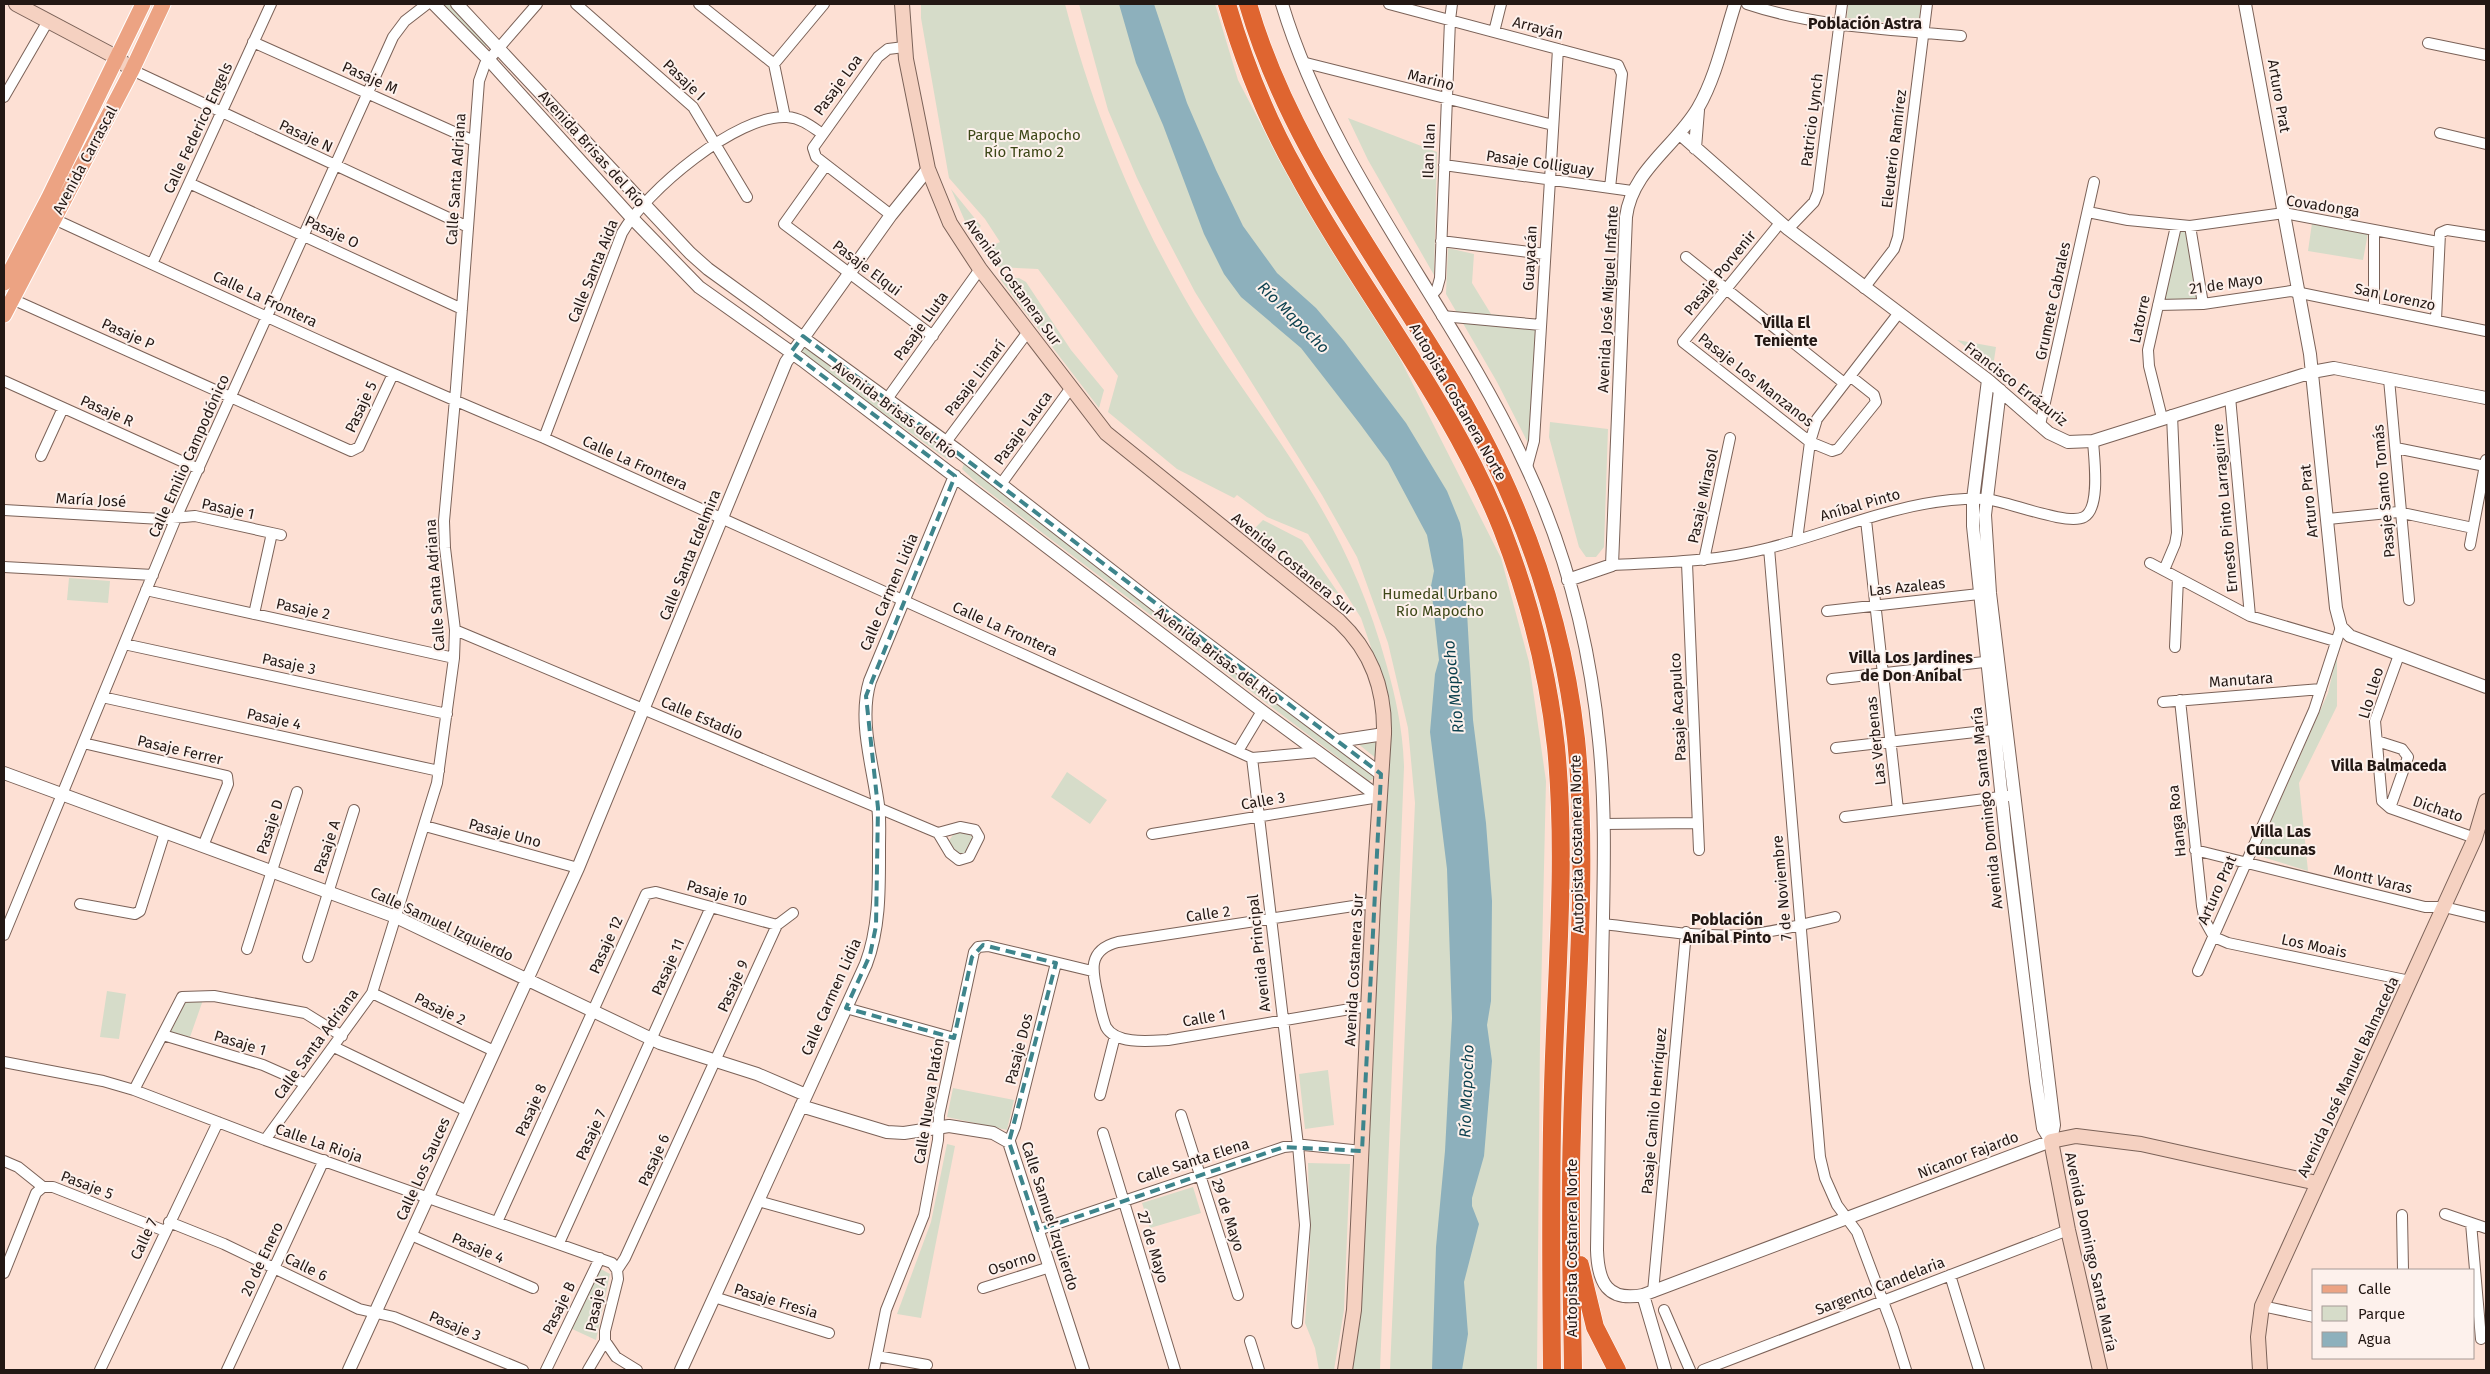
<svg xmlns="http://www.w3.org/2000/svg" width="2490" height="1374" viewBox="0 0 2490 1374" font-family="'Fira Sans',sans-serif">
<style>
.green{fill:#d6dcc9}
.water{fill:#8db0bc}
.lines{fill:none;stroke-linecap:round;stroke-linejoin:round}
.minor-casing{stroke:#7b6258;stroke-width:12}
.tertiary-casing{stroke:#7b6258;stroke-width:14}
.secondary-casing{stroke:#7b6258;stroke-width:16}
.primary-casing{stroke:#fff;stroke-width:17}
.motorway-casing{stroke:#fff;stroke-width:19}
.minor{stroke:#fff;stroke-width:10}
.tertiary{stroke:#fff;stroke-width:12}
.secondary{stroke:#f5d1c1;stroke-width:14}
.primary{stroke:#eca383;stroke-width:15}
.motorway{stroke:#df6530;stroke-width:18}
.marked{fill:none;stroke:#3e858c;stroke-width:4;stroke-dasharray:10 6;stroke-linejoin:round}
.labels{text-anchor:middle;stroke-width:4;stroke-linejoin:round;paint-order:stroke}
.street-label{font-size:15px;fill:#231814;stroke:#fdf1ec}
.park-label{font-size:15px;fill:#3d4717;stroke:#fdf1ec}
.neighbourhood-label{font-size:16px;font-weight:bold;fill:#231814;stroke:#fdf1ec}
.water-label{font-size:16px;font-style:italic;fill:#0a3f4d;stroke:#fdf1ec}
</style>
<rect width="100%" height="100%" fill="#fde0d4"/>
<path class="green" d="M441 4H450L488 44 484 48Z
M921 4H1065C1092 107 1131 204 1184 297 1223 366 1274 428 1314 496 1346 549 1370 604 1386 663 1396 698 1403 731 1404 767L1380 1370H1351L1361 1297 1385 688 1361 618 1308 534 1267 517 1237 495 1234 498 1177 469 1108 412 1118 376 1038 269 997 267 983 250 1000 242 985 219 949 178 921 18Z
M1079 4H1215L1238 80 1280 161 1330 248 1391 341 1501 558 1529 662 1546 781 1540 1040 1537 1370H1390L1415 803 1408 728 1388 643 1357 557 1322 495 1195 292 1160 225 1137 178 1108 110Z
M1848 4H1921L1918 26 1847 18Z
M1348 118 1437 152 1434 275 1368 160Z
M951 189 981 226 971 235Z
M2312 223 2368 233 2363 260 2308 251Z
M2180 232H2186L2197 299H2164Z
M1448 248 1474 254 1472 283 1491 314 1536 319 1531 434 1528 443 1497 382 1446 294Z
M1019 278 1026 282 1071 350 1104 390 1099 408 1000 279Z
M1957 340 1996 347 1993 367Z
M803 347H806L946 450 950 456 948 460 802 354 800 351Z
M1550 422 1608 429 1604 547 1596 557H1586L1579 547 1549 437Z
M965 461 1373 775V779L1369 781 977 483 962 469Z
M1263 520 1302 540 1341 597 1265 542 1253 530Z
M69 578 110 581 108 603 67 600Z
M2337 654V706L2299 783 2308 871 2256 855 2328 693Z
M1378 740 1377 759 1357 743Z
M1067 772 1107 800 1090 824 1051 797Z
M962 830 973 837V841L963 856 959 855 948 842 955 832Z
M107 991 126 994 119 1039 100 1037Z
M203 1000 190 1037 170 1033 185 1003Z
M1328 1070 1334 1125 1305 1129 1299 1074Z
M953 1088 1014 1100 1007 1130 947 1117Z
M947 1144 955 1146 921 1318 897 1314 931 1222Z
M1308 1163 1350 1164 1344 1310 1334 1370H1319L1315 1348 1305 1323 1310 1252Z
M1193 1187 1201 1213 1150 1228 1142 1203Z
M599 1268 610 1274 596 1340 570 1328Z"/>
<path class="water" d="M1119 4H1154L1187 103 1216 170 1243 226 1277 273 1316 308 1344 341 1406 423 1447 491 1460 523 1463 540 1473 720 1486 823 1492 901 1491 1001 1487 1025 1492 1061 1484 1156 1472 1198V1206L1479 1224 1464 1282 1468 1334 1462 1370H1432L1436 1247 1445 1151 1452 1018 1447 869 1430 732 1435 674 1439 660 1431 586 1434 571 1427 535 1388 462 1360 424 1301 348 1241 297 1224 274 1204 234 1163 125 1136 63Z"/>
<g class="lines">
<defs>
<path id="minor" d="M576 4 693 107 747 197
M699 4 774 64 785 117
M1389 4 1618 65 1622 74 1610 188
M1747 4C1815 27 1890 29 1961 36
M1494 32 1501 4
M253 42 474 141
M2428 43 2486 55
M1302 62 1553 125
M774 64 824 4
M132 70 468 227
M4 97 48 21
M2440 133 2486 144
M826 165 784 224 933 336
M1444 165 1632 191
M189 183 462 309
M2088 212 2128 220 2190 226 2284 213 2438 242
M891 215 816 157 813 148 878 57 888 49 904 47
M54 219C217 294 379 370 544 438L1252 758 1318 752
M1780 223 1683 342 1810 442 1832 451 1838 449 1876 402 1874 395 1850 376
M2190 226 2203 304
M1788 229 1814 202 1818 192 1842 4
M1441 241 1545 254
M1686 257 1844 383
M152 264 271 4
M1864 288 1894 249 1898 237 1927 4
M1431 296 1437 289 1440 278 1450 20 1452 4
M12 299 351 451 359 447 393 374
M2158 305 2203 304 2291 291 2486 331
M2374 308V230
M1442 316 1541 325
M2436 320 2440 233 2447 230 2486 236
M2389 379 2409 600
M4 381 199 469
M2230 397 2250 616
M887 399 980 269
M2162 418 2149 366 2148 350 2176 226
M2040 425 2094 182
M544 438 622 233C645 192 737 114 787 117 801 118 811 126 821 133
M946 442 1027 333
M2396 448 2485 466
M41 456 63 408
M1527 467 1534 441 1558 49
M1001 484 1070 389
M4 510 161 519 195 516 281 535
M2328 519 2398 512 2473 528
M1866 520 1898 810
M1797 540 1810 442 1817 419 1898 314
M2470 545 2486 460
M1769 548 1820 1157 1825 1178 1837 1205 1857 1232 1893 1328 1906 1370
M1704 560 1730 438
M1687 563 1699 850
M2150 563 2250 616 2335 641
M1612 565C1667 562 1714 562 1769 548 1829 533 1889 506 1951 500 1962 499 1974 498 1985 499 2007 501 2067 526 2084 517 2101 508 2094 458 2093 441
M4 567 153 575
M2164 570 2175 544 2177 533 2172 415
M146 590 454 658
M1827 611 1988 593
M254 614 272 533
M455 630 938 833 950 853 959 860 969 857 979 837 975 830 960 827 938 833
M124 644 447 714
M2175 647 2178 578
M2399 655 2375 721 2382 801 2390 808 2475 838
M1832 679 1993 661
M102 697 439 771
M2180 700 2202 906 2205 921 2214 937 2228 943 2410 981
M2163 702 2321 689
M2377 741 2402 749 2408 757 2390 808
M83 743 227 776 228 784 203 846
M1836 748 2001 729
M1238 751 1262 711
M1252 758 1298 1145 1305 1225 1297 1323
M1845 817 2008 796
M1603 824 1698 823
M425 826 578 868
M1152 834 1379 797
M2195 850 2425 907H2444L2486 917
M80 904 135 914 140 911 165 832
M1603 924C1649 929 1698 938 1745 935 1776 932 1805 924 1835 917
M4 935 176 518 393 37 405 21 427 4
M247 949 297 792
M308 957 354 810
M2198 971 2314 710 2341 627
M372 993 494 1051
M1368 1006 1168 1040C1151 1041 1116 1045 1106 1027 1102 1017 1100 1006 1098 996 1092 971 1087 950 1118 942L1373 903
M846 1008 954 1038
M163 1035 263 1065 306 1084
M334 1047 467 1111
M4 1062 103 1081 134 1090 265 1140 612 1263 617 1270 618 1279 605 1331V1341L588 1370
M134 1090 182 997 214 996 305 1013 342 1036
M1100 1095 1115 1036
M1181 1115 1238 1295
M1103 1133 1175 1370
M265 1140 372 993 437 783 454 658 455 630 445 548 444 521 456 388 479 81 485 64 537 4
M1009 1142 1015 1127 1056 963
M4 1161 18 1167 43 1187H53L165 1231
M758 1201 859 1229
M2445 1214 2486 1228
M2402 1215 2403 1270
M169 1222 224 1244 359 1309 394 1317 523 1370
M497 1222 646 894 656 892 777 925
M2471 1223 2481 1339
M1038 1230 1284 1147 1304 1145 1362 1151
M411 1235 533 1288
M559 1243 711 907
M617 1270 625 1258 777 925 793 913
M4 1273 36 1193 43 1187
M1950 1275 1979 1370
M983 1288 1050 1267
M1653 1292 1686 932
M714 1297 829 1333
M2262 1306 2314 1317
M1664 1310 1690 1370
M605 1341 616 1357 637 1370
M1250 1341 1259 1370
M877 1356 927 1365
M100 1370 218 1122
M227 1370 324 1160
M546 1370 600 1258
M874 1370 886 1310 924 1215 938 1140 939 1115 974 952 978 947 988 946 1092 971
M1703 1370 2068 1230"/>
<path id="tertiary" d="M434 4 489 60 631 217 699 287 802 360 1262 711 1379 797
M457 4 690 253 708 269 957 450 1166 613 1381 774
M1282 4C1333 173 1453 307 1526 466 1566 551 1590 646 1599 740 1607 817 1603 895 1602 972 1600 1065 1598 1157 1597 1250 1598 1282 1607 1302 1643 1295L2051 1141
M2245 4 2310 354 2336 608 2341 627 2350 636 2486 687
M1680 134 1788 229 1988 380 2049 433 2068 442 2093 441 2312 372 2334 368 2486 398
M1695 148 1698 110
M1988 380 1973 499V526L2007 847 2036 1081 2043 1128 2051 1141
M2000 390 1985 515 1990 593 2054 1125 2051 1141
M1568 580 1612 565 1626 217C1632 170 1675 147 1698 108 1716 77 1724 38 1735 4
M1338 741 1384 734
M4 773 396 917 660 1043 757 1074 806 1095
M801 1106 887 1132 904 1133 949 1126 993 1133 1009 1142 1083 1370
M1643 1295 1665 1370
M349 1370 578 868 786 362 891 215 928 169
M681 1370 866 964C880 927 879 887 879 847 879 834 880 819 878 805 873 766 858 720 870 681L955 476"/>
<path id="secondary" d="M16 4 116 57 132 70
M902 4 906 59 928 169 950 223 980 269 1106 433 1339 621C1372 652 1385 689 1384 734L1373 903 1354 1310 1345 1370
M2100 1370 2068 1230 2051 1141 2076 1136 2141 1144 2317 1183
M2260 1370 2258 1337 2262 1306 2475 838 2486 801"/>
<path id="primary" d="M4 283 48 199 143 4
M4 315 132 70 163 4"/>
<path id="motorway" d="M1227 4C1244 62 1266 118 1296 171 1361 292 1451 400 1502 529 1529 599 1548 672 1556 747 1567 859 1556 974 1553 1087 1550 1182 1551 1276 1552 1370
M1248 4C1301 188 1440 327 1513 502 1545 577 1567 658 1576 739 1589 869 1575 1001 1572 1131 1569 1211 1572 1291 1573 1370
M1580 1265 1595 1327 1617 1370"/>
</defs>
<use href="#minor" class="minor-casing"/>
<use href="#tertiary" class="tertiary-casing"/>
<use href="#secondary" class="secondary-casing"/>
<use href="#primary" class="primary-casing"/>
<use href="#motorway" class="motorway-casing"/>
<use href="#minor" class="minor"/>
<use href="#tertiary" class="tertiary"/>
<use href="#secondary" class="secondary"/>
<use href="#primary" class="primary"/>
<use href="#motorway" class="motorway"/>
</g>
<path class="marked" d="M803 336 1381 774 1362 1151 1284 1147 1038 1230 1009 1142 1056 963 983 945 972 957 954 1038 846 1008 870 955 876 926 878 808 866 696 955 476 791 352Z"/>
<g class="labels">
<g class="street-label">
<text transform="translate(1538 28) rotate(15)" y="5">Arrayán</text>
<text transform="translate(370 78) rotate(24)" y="5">Pasaje M</text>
<text transform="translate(684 80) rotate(44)" y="5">Pasaje I</text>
<text transform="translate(1431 80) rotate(14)" y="5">Marino</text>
<text transform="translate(838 85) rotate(-54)" y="5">Pasaje Loa</text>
<text transform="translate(2279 96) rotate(80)" y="5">Arturo Prat</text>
<text transform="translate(1812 120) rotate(-83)" y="5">Patricio Lynch</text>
<text transform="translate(198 128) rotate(-65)" y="5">Calle Federico Engels</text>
<text transform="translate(306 136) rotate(25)" y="5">Pasaje N</text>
<text transform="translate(592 149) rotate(48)" y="5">Avenida Brisas del Río</text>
<text transform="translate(1894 149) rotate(-83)" y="5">Eleuterio Ramírez</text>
<text transform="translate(1429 151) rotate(-88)" y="5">Ilan Ilan</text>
<text transform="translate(85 160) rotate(-62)" y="5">Avenida Carrascal</text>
<text transform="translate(1540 163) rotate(8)" y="5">Pasaje Colliguay</text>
<text transform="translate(456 179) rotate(-86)" y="5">Calle Santa Adriana</text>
<text transform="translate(2323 206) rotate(9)" y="5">Covadonga</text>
<text transform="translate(332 232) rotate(25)" y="5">Pasaje O</text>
<text transform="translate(1530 258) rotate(-87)" y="5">Guayacán</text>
<text transform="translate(867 268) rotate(37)" y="5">Pasaje Elqui</text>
<text transform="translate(593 271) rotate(-68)" y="5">Calle Santa Aida</text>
<text transform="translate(1720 273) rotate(-51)" y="5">Pasaje Porvenir</text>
<text transform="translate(1013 282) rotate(54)" y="5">Avenida Costanera Sur</text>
<text transform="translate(2226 284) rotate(-8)" y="5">21 de Mayo</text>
<text transform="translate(2395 297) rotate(12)" y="5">San Lorenzo</text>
<text transform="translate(265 299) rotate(25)" y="5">Calle La Frontera</text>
<text transform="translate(1608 299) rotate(-87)" y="5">Avenida José Miguel Infante</text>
<text transform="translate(2053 301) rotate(-78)" y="5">Grumete Cabrales</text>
<text transform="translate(2140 319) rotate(-78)" y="5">Latorre</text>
<text transform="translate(921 326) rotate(-54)" y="5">Pasaje Lluta</text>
<text transform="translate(128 334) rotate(24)" y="5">Pasaje P</text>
<text transform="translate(975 378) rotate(-53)" y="5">Pasaje Limarí</text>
<text transform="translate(1756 380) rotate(38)" y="5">Pasaje Los Manzanos</text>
<text transform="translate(2016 384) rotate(38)" y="5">Francisco Errázuriz</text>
<text transform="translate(1458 402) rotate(60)" y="5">Autopista Costanera Norte</text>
<text transform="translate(361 407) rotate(-65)" y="5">Pasaje 5</text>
<text transform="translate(895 410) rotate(37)" y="5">Avenida Brisas del Río</text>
<text transform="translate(107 411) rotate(24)" y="5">Pasaje R</text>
<text transform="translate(1023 428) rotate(-54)" y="5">Pasaje Lauca</text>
<text transform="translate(189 456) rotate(-66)" y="5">Calle Emilio Campodónico</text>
<text transform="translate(635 463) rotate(24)" y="5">Calle La Frontera</text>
<text transform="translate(2384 491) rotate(-95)" y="5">Pasaje Santo Tomás</text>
<text transform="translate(1703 496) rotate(-78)" y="5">Pasaje Mirasol</text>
<text transform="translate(91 500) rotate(3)" y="5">María José</text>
<text transform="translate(2309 501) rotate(-96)" y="5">Arturo Prat</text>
<text transform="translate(1860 505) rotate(-16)" y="5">Aníbal Pinto</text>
<text transform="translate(2225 508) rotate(-95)" y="5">Ernesto Pinto Larraguirre</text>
<text transform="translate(228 509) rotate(12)" y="5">Pasaje 1</text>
<text transform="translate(690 555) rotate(-68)" y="5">Calle Santa Edelmira</text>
<text transform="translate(1293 564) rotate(39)" y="5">Avenida Costanera Sur</text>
<text transform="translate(435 585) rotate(-94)" y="5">Calle Santa Adriana</text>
<text transform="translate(1907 587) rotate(-6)" y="5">Las Azaleas</text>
<text transform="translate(889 592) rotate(-67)" y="5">Calle Carmen Lidia</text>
<text transform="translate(303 609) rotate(12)" y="5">Pasaje 2</text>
<text transform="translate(1005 629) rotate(24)" y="5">Calle La Frontera</text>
<text transform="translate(1217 656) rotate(37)" y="5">Avenida Brisas del Río</text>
<text transform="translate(289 664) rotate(12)" y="5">Pasaje 3</text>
<text transform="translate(2241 680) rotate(-4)" y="5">Manutara</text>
<text transform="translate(2371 693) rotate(-73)" y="5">Llo Lleo</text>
<text transform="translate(1678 707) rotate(-93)" y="5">Pasaje Acapulco</text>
<text transform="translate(702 718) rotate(23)" y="5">Calle Estadio</text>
<text transform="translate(274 719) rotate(12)" y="5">Pasaje 4</text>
<text transform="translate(1876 741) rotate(-96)" y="5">Las Verbenas</text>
<text transform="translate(180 750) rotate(13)" y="5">Pasaje Ferrer</text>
<text transform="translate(1263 801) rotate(-10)" y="5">Calle 3</text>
<text transform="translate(1987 808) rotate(-96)" y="5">Avenida Domingo Santa María</text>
<text transform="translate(2438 809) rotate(19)" y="5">Dichato</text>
<text transform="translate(2177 821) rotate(-96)" y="5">Hanga Roa</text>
<text transform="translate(270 827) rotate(-72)" y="5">Pasaje D</text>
<text transform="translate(505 833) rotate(15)" y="5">Pasaje Uno</text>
<text transform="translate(1577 844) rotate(-91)" y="5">Autopista Costanera Norte</text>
<text transform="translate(327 847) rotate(-72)" y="5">Pasaje A</text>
<text transform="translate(2373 879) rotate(14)" y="5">Montt Varas</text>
<text transform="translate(1782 888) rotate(-95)" y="5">7 de Noviembre</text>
<text transform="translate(2217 890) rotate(-66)" y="5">Arturo Prat</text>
<text transform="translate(717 893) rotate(15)" y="5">Pasaje 10</text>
<text transform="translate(1208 914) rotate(-8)" y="5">Calle 2</text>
<text transform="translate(442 924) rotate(25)" y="5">Calle Samuel Izquierdo</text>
<text transform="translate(606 945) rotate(-66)" y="5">Pasaje 12</text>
<text transform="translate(2314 946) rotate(12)" y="5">Los Moais</text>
<text transform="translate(1259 953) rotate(-96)" y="5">Avenida Principal</text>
<text transform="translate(668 967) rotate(-66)" y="5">Pasaje 11</text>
<text transform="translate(1354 970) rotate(-87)" y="5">Avenida Costanera Sur</text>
<text transform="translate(733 986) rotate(-66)" y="5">Pasaje 9</text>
<text transform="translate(831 997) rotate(-66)" y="5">Calle Carmen Lidia</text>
<text transform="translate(440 1009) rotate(26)" y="5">Pasaje 2</text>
<text transform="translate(1204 1018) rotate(-10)" y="5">Calle 1</text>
<text transform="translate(240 1043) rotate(17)" y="5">Pasaje 1</text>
<text transform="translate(316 1044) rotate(-54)" y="5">Calle Santa Adriana</text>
<text transform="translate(1019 1049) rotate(-76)" y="5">Pasaje Dos</text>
<text transform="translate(2348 1077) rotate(-65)" y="5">Avenida José Manuel Balmaceda</text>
<text transform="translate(929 1101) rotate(-81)" y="5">Calle Nueva Platón</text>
<text transform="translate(531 1110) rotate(-66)" y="5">Pasaje 8</text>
<text transform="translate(1654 1111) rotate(-85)" y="5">Pasaje Camilo Henríquez</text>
<text transform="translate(591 1135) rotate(-66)" y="5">Pasaje 7</text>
<text transform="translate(319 1143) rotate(19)" y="5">Calle La Rioja</text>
<text transform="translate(1968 1155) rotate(-21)" y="5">Nicanor Fajardo</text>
<text transform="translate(654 1160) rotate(-66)" y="5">Pasaje 6</text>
<text transform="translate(1193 1161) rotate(-18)" y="5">Calle Santa Elena</text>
<text transform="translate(423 1169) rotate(-66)" y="5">Calle Los Sauces</text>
<text transform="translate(87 1185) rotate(21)" y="5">Pasaje 5</text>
<text transform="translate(1228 1215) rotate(72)" y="5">29 de Mayo</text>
<text transform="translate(1050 1216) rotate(72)" y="5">Calle Samuel Izquierdo</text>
<text transform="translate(144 1239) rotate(-65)" y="5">Calle 7</text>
<text transform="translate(1153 1247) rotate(73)" y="5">27 de Mayo</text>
<text transform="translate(478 1248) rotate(23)" y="5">Pasaje 4</text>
<text transform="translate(1572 1248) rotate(-90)" y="5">Autopista Costanera Norte</text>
<text transform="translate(2091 1252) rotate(78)" y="5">Avenida Domingo Santa María</text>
<text transform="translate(262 1259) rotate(-65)" y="5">20 de Enero</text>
<text transform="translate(1012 1263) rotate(-18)" y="5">Osorno</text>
<text transform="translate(306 1267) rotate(26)" y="5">Calle 6</text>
<text transform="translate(1880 1286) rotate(-21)" y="5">Sargento Candelaria</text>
<text transform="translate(776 1301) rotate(17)" y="5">Pasaje Fresia</text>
<text transform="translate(596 1304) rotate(-79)" y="5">Pasaje A</text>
<text transform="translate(559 1308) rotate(-64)" y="5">Pasaje B</text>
<text transform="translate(455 1326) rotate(23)" y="5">Pasaje 3</text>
</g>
<g class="park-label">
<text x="1024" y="140">Parque Mapocho<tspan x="1024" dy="17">Río Tramo 2</tspan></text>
<text x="1440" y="599">Humedal Urbano<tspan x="1440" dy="17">Río Mapocho</tspan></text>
</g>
<g class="neighbourhood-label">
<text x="1865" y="29">Población Astra</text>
<text x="1786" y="328">Villa El<tspan x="1786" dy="18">Teniente</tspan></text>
<text x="1911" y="663">Villa Los Jardines<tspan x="1911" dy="18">de Don Aníbal</tspan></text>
<text x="2389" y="771">Villa Balmaceda</text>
<text x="2281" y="837">Villa Las<tspan x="2281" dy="18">Cuncunas</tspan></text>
<text x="1727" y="925">Población<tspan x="1727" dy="18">Aníbal Pinto</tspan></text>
</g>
<g class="water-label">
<text transform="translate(1294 317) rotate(45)" y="6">Río Mapocho</text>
<text transform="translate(1453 687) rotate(-96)" y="6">Río Mapocho</text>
<text transform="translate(1466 1091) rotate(-88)" y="6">Río Mapocho</text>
</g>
</g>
<rect width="2490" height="1374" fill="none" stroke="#231814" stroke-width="10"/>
<rect x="2312" y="1269" width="162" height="90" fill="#fdf1ec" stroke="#a69a96"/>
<rect x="2322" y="1285" width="25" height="8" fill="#eca383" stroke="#a69a96"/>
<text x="2358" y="1294" font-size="15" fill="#231814">Calle</text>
<rect x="2322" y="1306" width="25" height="15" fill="#d6dcc9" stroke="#a69a96"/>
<text x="2358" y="1319" font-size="15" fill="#231814">Parque</text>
<rect x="2322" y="1332" width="25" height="15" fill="#8db0bc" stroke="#a69a96"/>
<text x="2358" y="1344" font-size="15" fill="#231814">Agua</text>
</svg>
